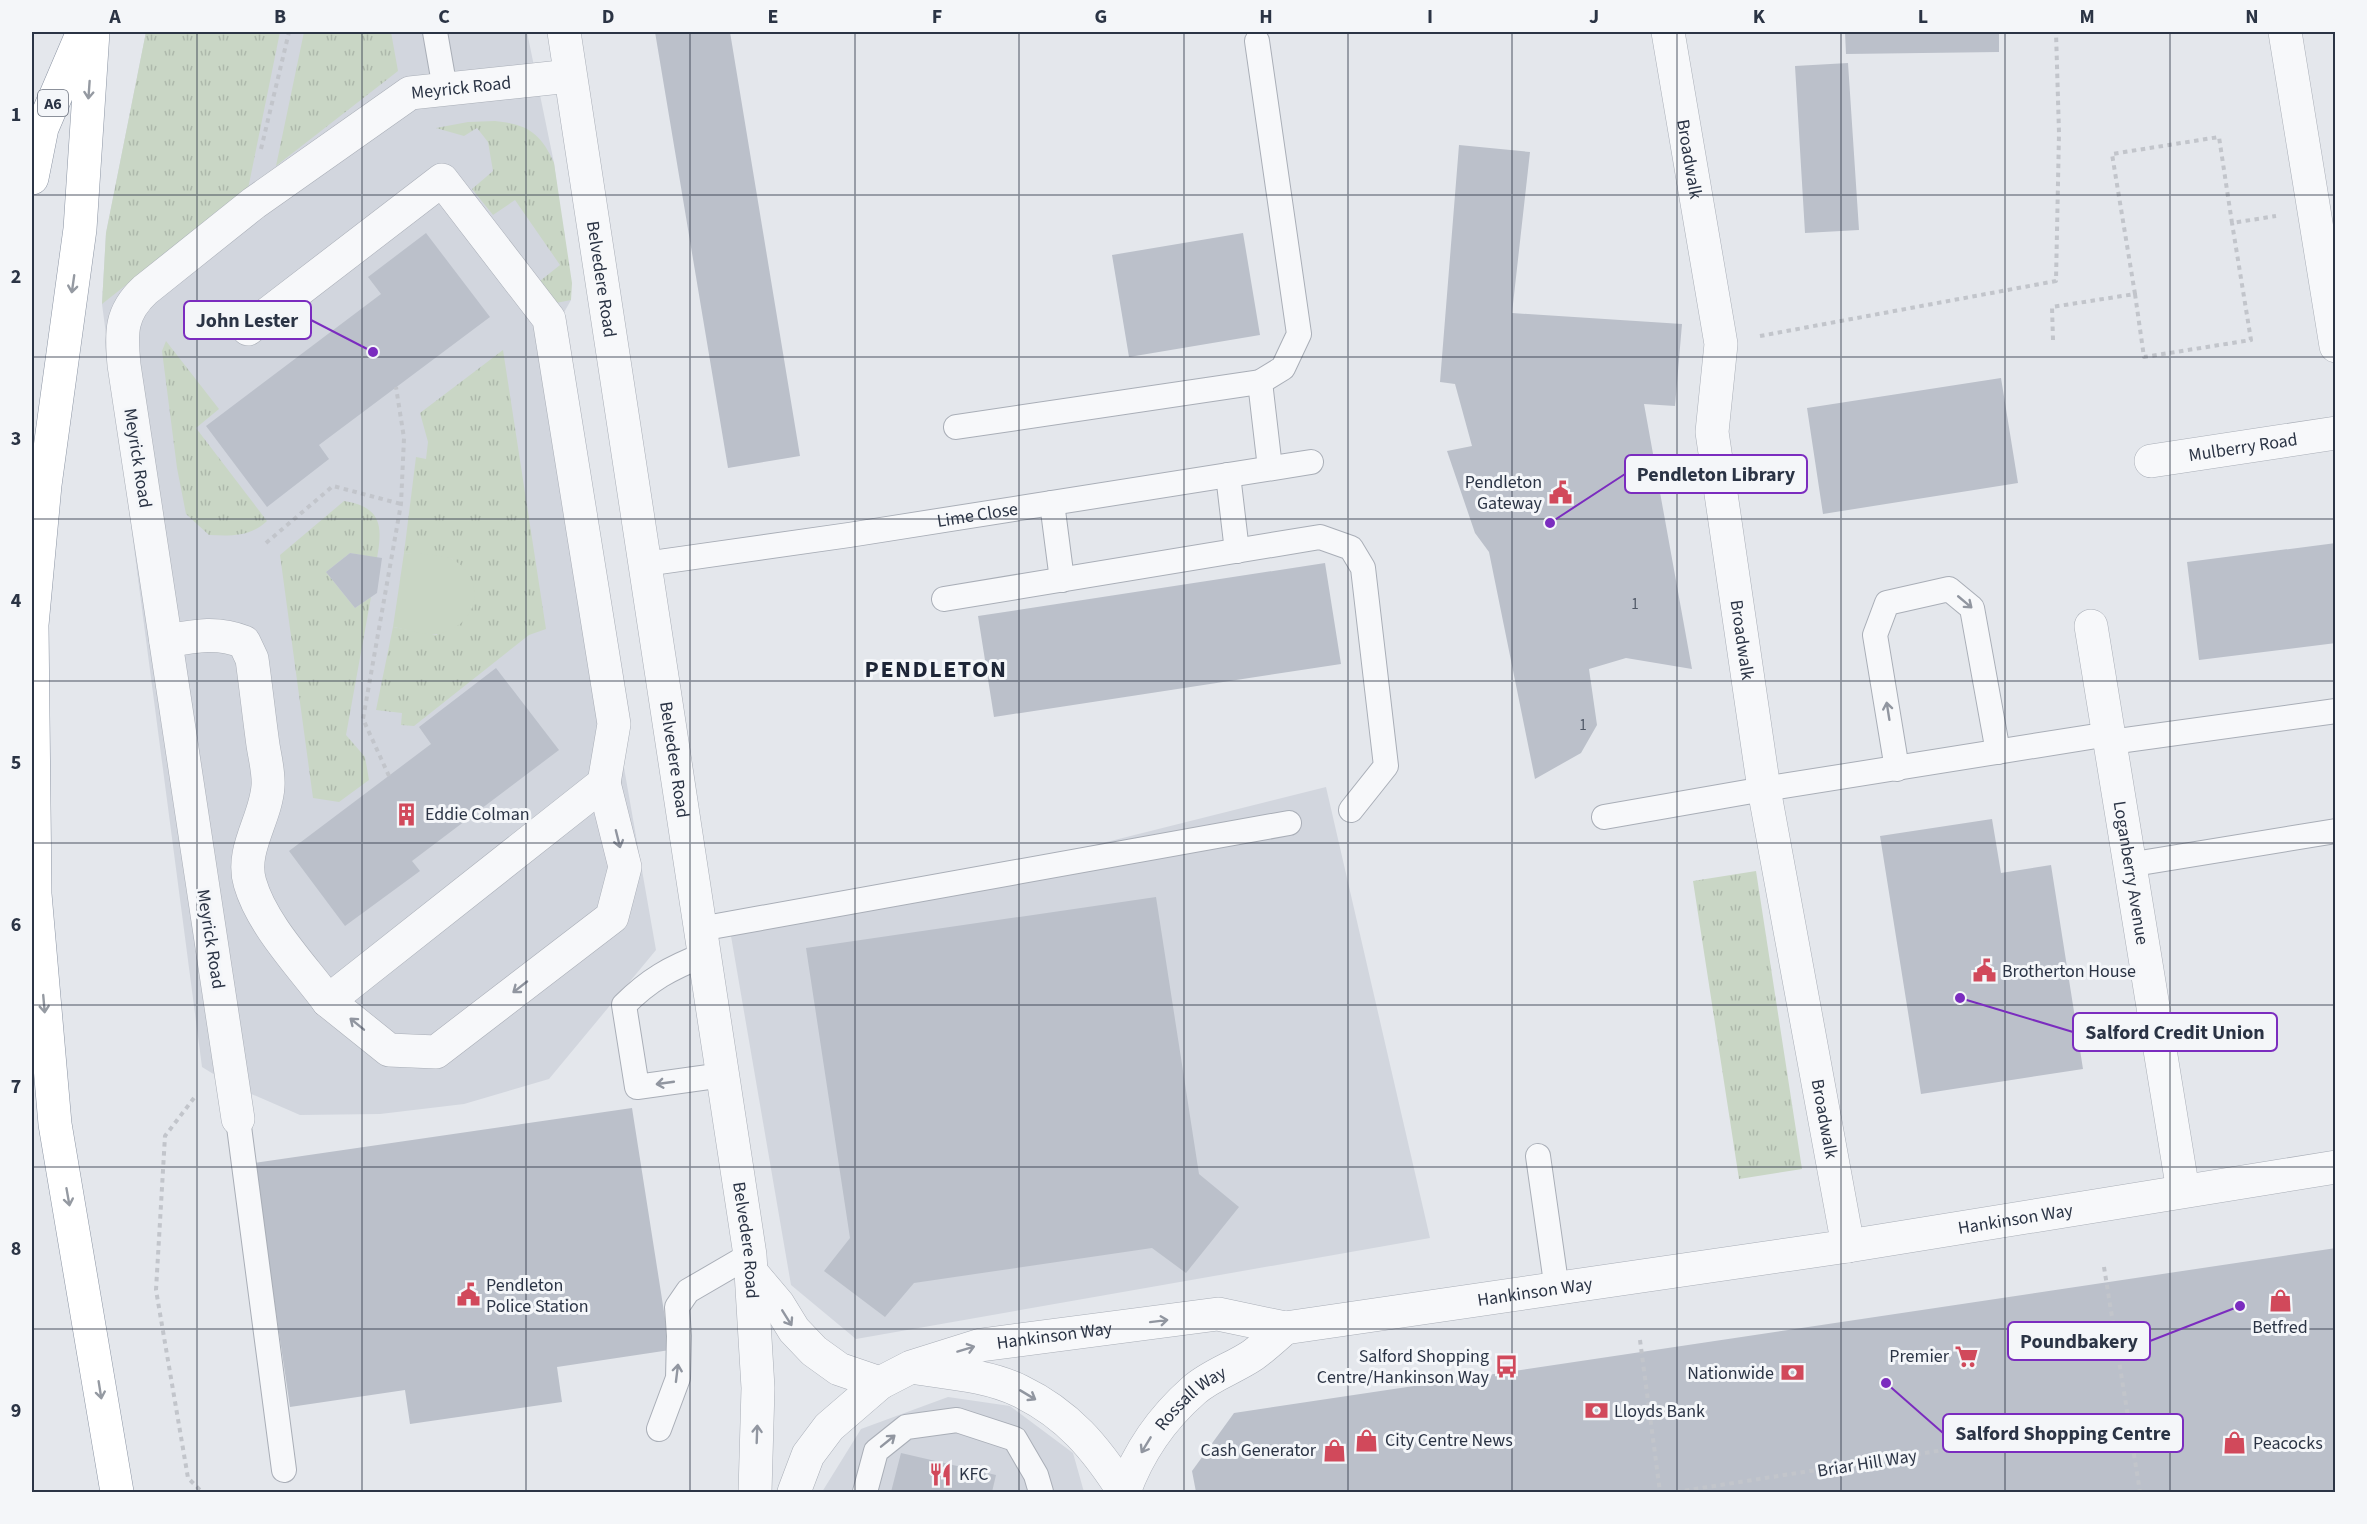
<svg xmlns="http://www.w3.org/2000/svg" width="2367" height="1524" viewBox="0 0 2367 1524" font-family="'Source Sans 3',sans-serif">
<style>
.built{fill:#d2d6de}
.grass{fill:url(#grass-tufts)}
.pitch{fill:#c9d6c5}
.building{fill:#bbc0ca}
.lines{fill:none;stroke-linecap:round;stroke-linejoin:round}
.service-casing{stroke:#a9aeb7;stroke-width:26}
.pedestrian-casing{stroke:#a9aeb7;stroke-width:34}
.minor-casing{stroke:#a9aeb7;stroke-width:34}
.tertiary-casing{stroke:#a9aeb7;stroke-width:34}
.trunk-casing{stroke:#8b94a3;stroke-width:34}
.path{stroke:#c2c5cb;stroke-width:4;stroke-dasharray:4.5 4.5;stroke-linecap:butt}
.service{stroke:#f7f8fa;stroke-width:24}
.pedestrian{stroke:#f7f8fa;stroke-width:33}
.minor{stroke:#f7f8fa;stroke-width:33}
.tertiary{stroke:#f7f8fa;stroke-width:33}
.trunk{stroke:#fff;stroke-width:33}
.oneway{stroke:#959aa2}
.oneway2{stroke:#9196a0}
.grid{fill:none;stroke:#2b3445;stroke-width:1.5;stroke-opacity:0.55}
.labels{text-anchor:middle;stroke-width:6;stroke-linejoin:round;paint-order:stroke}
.number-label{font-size:15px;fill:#4f5766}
.shield{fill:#f4f6f9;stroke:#676e7b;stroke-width:1.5}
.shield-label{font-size:16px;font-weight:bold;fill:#2b3445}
.street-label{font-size:18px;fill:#2b3445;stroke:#f4f6f9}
.poi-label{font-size:18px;fill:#2b3445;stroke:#f4f6f9;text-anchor:start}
.district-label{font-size:24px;font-weight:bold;letter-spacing:1.5px;fill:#1d2536;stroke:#f4f6f9}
.leader{fill:none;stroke:#7b2cbf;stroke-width:2}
.callout-dot{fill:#7b2cbf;stroke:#f4f6f9;stroke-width:2}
.callout{fill:#f4f6f9;stroke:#7b2cbf;stroke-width:2}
.callout-label{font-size:20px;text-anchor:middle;font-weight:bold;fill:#2b3445}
.neatline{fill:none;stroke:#2b3445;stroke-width:2}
.grid-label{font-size:20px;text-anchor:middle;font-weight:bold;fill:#2b3445}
</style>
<defs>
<pattern id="grass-tufts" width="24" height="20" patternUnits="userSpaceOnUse" patternTransform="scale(1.5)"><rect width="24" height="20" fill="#c9d6c5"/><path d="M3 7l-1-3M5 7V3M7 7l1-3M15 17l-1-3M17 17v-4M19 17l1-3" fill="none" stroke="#adb8ab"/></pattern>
</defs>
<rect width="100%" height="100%" fill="#e4e7ec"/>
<path class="built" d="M146 32H527L554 163 571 300 552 334 587 557 656 950 549 1079 464 1104 380 1114 300 1115 233 1086 202 1067 102 304 106 233Z
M1326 787 1430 1238 856 1339 791 1285 731 936Z
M948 1397 1010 1406 1073 1453 1084 1492H822L861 1429Z"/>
<path class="grass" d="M146 32H280L248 189 102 304 106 233Z
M304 32H391L398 71 276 166Z
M495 121C527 124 541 133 554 163L572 283 571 300 556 303 540 281 560 265 515 200 493 215 472 189 493 171 488 142 477 128 464 136 436 128 468 122Z
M166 341 219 409 196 428 267 521C250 537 230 536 209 535L186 514 177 468 162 351Z
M503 350 546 629 529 635 414 726 401 725 402 713 376 710 393 627 437 635 453 559 404 553 416 457 426 459 428 442 420 413Z
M344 501C381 507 383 525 377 558L350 553 326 572 355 608 371 597 346 735 365 757 369 780 339 802 313 798 280 555Z
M1756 871 1802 1169 1739 1179 1693 881Z"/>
<path class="pitch" d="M404 553C415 554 446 554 454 560 488 582 478 626 438 634 426 636 406 629 393 627Z"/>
<path class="building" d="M655 32H730L800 456 728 468Z
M1845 32H1999V52L1846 54Z
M1848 63 1859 230 1805 233 1795 66Z
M1459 145 1530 152 1512 313 1682 324 1675 406 1644 404 1692 669 1626 658 1589 669 1597 725 1581 753 1535 779 1489 552 1475 533 1447 451 1472 446 1455 384 1440 382Z
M426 233 490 317 319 445 329 459 267 507 206 426 381 294 368 277Z
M1243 233 1260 335 1129 357 1112 255Z
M2001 378 2018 483 1823 514 1807 408Z
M2336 543V643L2199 660 2187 562Z
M350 553 382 558 377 593 355 608 326 572Z
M1325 563 1341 664 994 717 978 616Z
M496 668 559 750 412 861 420 871 345 926 289 851 431 744 419 727Z
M1992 819 2001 873 2051 865 2083 1069 1921 1094 1880 836Z
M1156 897 1199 1174 1239 1207 1186 1273 1152 1248 914 1283 885 1317 824 1271 850 1238 806 948Z
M632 1108 670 1350 557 1367 562 1402 410 1424 405 1390 290 1407 254 1163Z
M2336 1248V1492H1196L1192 1471 1234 1413Z
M901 1453 996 1475 992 1492H891Z"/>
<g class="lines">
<defs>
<g id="service">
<path d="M435 32 445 89"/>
<path d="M1260 382 1270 468"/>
<path d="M956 427 1260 382 1283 368 1299 334 1257 41"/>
<path d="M1228 475 1237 551"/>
<path d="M1052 503 1062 580"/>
<path id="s1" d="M645 564 849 535 1311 462"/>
<path d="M944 599 1320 537 1351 548 1363 568 1386 766 1351 810"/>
<path d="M2111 742 2336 711"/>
<path d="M1897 769 1875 635 1887 603 1949 589 1972 608 1998 752"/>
<path d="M1604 817 1764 789 2109 734"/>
<path d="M2128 865 2336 831"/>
<path d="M700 929 1289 823"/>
<path d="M704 955C670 968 649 980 624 1005L637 1087 723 1075"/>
<path d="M238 1119 284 1470"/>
<path d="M1538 1156 1557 1290"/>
<path d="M659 1429 678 1378 679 1336 677 1307 688 1291 750 1255"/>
<path d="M865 1492 876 1451 906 1427 957 1420 1015 1439 1036 1475 1041 1492"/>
</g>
<g id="pedestrian">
<path id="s2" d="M1668 32 1721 344 1712 432 1764 789 1848 1246"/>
</g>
<g id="minor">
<path id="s3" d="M564 32 750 1255 758 1388 755 1492"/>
<path d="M2285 32 2336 346"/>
<path id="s4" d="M2151 461 2336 433"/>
<path id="s5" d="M2091 626 2183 1191"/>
<path d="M166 641C194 636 217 631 244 642L252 659C256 688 259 716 263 745 265 758 269 773 268 786 266 819 240 850 250 883 262 925 302 966 328 1001L604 783 614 724 549 319 442 180 248 329"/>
<path d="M328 1001 389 1050 436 1052 612 917 625 867 604 783"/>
<path id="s6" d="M238 1119 124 365C121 333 120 313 145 290L254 203 410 93 570 76"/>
<path d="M751 1272 778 1304 794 1330 814 1351 839 1369 880 1383"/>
</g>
<g id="tertiary">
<path d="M917 1368C951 1373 989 1376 1020 1391 1068 1414 1096 1448 1124 1492"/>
<path id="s7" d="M794 1492 808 1455 829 1427 880 1383 911 1367 981 1345 1218 1314 1285 1328 1848 1246 2336 1167"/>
<path id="s8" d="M1124 1492C1138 1453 1162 1418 1194 1390 1211 1375 1234 1368 1253 1355 1264 1347 1275 1337 1285 1328"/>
</g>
<path id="trunk" d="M93 32 80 229 45 485 32 625 35 894 55 1124 117 1492
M32 178 42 128 83 32"/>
</defs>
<use href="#service" class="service-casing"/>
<use href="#pedestrian" class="pedestrian-casing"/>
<use href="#minor" class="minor-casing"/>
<use href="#tertiary" class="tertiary-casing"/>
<use href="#trunk" class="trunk-casing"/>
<path class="path" d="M261 149 289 32
M2135 294 2144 357 2251 340 2232 223
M1760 336 2056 281 2059 133 2056 32
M2053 340 2052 307 2135 294 2112 154 2219 137 2232 223 2276 216
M266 543 333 486 401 504
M389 776 363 719 401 504 404 438 396 387
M194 1098 165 1136 156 1290 188 1478 202 1492
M2104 1267 2140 1492
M1640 1340 1660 1492
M1676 1492 2129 1421"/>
<use href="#service" class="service"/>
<use href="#pedestrian" class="pedestrian"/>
<use href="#minor" class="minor"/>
<use href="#tertiary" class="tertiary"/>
<use href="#trunk" class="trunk"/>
</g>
<defs><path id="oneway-shaft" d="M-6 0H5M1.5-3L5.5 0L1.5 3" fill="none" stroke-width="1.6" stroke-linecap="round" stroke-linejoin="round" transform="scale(1.5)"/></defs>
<g class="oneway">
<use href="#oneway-shaft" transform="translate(89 90) rotate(94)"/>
<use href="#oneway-shaft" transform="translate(73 284) rotate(98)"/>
<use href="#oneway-shaft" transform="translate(44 1004) rotate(85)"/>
<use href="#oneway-shaft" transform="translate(68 1197) rotate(80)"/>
<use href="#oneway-shaft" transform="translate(100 1390) rotate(81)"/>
</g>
<g class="oneway2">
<use href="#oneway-shaft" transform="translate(1965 602) rotate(40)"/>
<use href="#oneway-shaft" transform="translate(1888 711) rotate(-99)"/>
<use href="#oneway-shaft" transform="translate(618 839) rotate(76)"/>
<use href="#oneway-shaft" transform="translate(520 987) rotate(142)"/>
<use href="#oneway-shaft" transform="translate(357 1024) rotate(-141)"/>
<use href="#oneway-shaft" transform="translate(665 1083) rotate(172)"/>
<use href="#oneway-shaft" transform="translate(787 1318) rotate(58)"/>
<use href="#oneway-shaft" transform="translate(1159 1321) rotate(-7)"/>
<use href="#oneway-shaft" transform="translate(966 1349) rotate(-17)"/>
<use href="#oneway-shaft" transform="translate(677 1373) rotate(-83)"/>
<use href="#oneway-shaft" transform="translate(1028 1395) rotate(31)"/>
<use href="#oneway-shaft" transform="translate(757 1434) rotate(-88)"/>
<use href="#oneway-shaft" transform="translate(888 1441) rotate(-39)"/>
<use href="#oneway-shaft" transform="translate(1146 1445) rotate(121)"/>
</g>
<path class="grid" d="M197 32V1492M362 32V1492M526 32V1492M690 32V1492M855 32V1492M1019 32V1492M1184 32V1492M1348 32V1492M1512 32V1492M1677 32V1492M1841 32V1492M2005 32V1492M2170 32V1492M32 195H2336M32 357H2336M32 519H2336M32 681H2336M32 843H2336M32 1005H2336M32 1167H2336M32 1329H2336"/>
<defs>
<symbol id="civic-bare" viewBox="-9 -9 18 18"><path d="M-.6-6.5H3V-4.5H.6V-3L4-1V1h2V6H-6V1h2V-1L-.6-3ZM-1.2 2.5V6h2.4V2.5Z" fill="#d1495b" stroke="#f4f6f9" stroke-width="2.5" paint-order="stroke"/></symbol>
<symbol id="building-bare" viewBox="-9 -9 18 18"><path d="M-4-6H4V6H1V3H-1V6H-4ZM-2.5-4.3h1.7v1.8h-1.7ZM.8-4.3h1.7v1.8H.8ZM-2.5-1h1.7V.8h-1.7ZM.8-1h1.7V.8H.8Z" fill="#d1495b" stroke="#f4f6f9" stroke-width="2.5" paint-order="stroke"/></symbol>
<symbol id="shop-bare" viewBox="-9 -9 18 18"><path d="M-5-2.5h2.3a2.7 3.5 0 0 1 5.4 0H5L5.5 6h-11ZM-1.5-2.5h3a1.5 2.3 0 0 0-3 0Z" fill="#d1495b" stroke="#f4f6f9" stroke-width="2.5" paint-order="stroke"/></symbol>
<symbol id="supermarket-bare" viewBox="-9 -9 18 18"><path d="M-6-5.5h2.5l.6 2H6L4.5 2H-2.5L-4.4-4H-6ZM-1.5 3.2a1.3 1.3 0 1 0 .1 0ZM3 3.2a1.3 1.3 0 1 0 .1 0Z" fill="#d1495b" stroke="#f4f6f9" stroke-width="2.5" paint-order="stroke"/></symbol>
<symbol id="bus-bare" viewBox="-9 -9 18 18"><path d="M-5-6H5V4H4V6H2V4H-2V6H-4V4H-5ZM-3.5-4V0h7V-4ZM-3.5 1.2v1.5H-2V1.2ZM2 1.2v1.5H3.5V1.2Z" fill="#d1495b" stroke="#f4f6f9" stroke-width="2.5" paint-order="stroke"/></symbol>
<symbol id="bank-bare" viewBox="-9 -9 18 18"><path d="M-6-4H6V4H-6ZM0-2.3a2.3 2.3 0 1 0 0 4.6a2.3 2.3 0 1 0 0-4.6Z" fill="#d1495b" stroke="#f4f6f9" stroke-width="2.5" paint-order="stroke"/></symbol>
<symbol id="restaurant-bare" viewBox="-9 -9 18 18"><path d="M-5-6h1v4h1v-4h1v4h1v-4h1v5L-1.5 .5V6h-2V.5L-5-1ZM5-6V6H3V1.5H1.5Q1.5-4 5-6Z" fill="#d1495b" stroke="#f4f6f9" stroke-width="2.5" paint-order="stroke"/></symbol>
</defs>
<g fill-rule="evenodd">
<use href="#civic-bare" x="1544" y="476" width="33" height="33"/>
<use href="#building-bare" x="390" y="798" width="33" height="33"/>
<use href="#civic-bare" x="1968" y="954" width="33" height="33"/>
<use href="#civic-bare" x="452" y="1278" width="33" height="33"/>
<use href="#shop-bare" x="2264" y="1284" width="33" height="33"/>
<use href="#supermarket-bare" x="1950" y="1340" width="33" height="33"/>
<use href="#bus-bare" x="1490" y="1350" width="33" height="33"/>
<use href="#bank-bare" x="1776" y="1356" width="33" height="33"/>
<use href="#bank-bare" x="1580" y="1394" width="33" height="33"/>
<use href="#shop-bare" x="1350" y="1424" width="33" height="33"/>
<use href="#shop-bare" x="2218" y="1426" width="33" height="33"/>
<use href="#shop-bare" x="1318" y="1434" width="33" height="33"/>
<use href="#restaurant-bare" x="924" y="1458" width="33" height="33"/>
</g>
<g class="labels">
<g class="number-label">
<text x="1635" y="609">1</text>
<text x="1583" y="730">1</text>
</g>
<rect class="shield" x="38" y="90" width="30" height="26" rx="4.5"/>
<g class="shield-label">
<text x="53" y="109">A6</text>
</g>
<g class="street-label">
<text dy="6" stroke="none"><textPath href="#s6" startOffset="1226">Meyrick Road</textPath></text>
<text dy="6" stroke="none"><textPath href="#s2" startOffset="129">Broadwalk</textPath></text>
<text dy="6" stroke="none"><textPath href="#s3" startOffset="250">Belvedere Road</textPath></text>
<text dy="6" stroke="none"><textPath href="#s4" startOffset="93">Mulberry Road</textPath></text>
<text transform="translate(138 458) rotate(81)" y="6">Meyrick Road</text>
<text dy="6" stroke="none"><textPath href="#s1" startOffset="336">Lime Close</textPath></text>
<text dy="6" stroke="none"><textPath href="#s2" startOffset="615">Broadwalk</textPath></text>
<text dy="6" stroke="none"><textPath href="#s3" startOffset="736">Belvedere Road</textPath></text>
<text dy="6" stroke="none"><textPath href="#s5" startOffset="250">Loganberry Avenue</textPath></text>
<text transform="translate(211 939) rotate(81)" y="6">Meyrick Road</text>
<text dy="6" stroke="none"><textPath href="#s2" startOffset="1101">Broadwalk</textPath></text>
<text dy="6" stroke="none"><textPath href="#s7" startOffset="1296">Hankinson Way</textPath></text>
<text dy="6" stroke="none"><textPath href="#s3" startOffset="1222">Belvedere Road</textPath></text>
<text dy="6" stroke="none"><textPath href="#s7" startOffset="810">Hankinson Way</textPath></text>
<text dy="6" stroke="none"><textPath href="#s7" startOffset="324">Hankinson Way</textPath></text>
<text dy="6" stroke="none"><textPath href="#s8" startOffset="117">Rossall Way</textPath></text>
<text transform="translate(1867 1463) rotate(-9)" y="6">Briar Hill Way</text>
</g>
<g class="poi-label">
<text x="1542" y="488" text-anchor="end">Pendleton<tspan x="1542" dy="21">Gateway</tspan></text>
<text x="425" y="820">Eddie Colman</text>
<text x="2002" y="977">Brotherton House</text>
<text x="486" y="1291">Pendleton<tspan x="486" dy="21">Police Station</tspan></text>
<text x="2280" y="1333" text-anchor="middle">Betfred</text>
<text x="1489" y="1362" text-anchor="end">Salford Shopping<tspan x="1489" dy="21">Centre/Hankinson Way</tspan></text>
<text x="1949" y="1362" text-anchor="end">Premier</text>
<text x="1774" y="1379" text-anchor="end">Nationwide</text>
<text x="1614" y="1417">Lloyds Bank</text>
<text x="1385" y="1446">City Centre News</text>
<text x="2253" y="1449">Peacocks</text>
<text x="1316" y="1456" text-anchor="end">Cash Generator</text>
<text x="959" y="1480">KFC</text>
</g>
<g class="district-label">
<text x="936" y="677">PENDLETON</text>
</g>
</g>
<path class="leader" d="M373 352L311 320M1550 523L1625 474M1960 998L2073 1032M2240 1306L2150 1341M1886 1383L1943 1433"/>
<g class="callout-dot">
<circle cx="373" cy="352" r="6"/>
<circle cx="1550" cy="523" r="6"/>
<circle cx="1960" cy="998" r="6"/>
<circle cx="2240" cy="1306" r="6"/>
<circle cx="1886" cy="1383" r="6"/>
</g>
<g class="callout">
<rect x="184" y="301" width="127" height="38" rx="6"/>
<rect x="1625" y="455" width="182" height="38" rx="6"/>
<rect x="2073" y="1013" width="204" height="38" rx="6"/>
<rect x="2008" y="1322" width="142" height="38" rx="6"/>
<rect x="1943" y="1414" width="240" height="38" rx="6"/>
</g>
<g class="callout-label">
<text x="247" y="327">John Lester</text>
<text x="1716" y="481">Pendleton Library</text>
<text x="2175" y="1039">Salford Credit Union</text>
<text x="2079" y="1348">Poundbakery</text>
<text x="2063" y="1440">Salford Shopping Centre</text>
</g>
<rect width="2367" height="1524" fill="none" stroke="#f4f6f9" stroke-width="66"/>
<rect x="33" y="33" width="2301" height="1458" class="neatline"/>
<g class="grid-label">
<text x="115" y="23">A</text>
<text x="280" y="23">B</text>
<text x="444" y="23">C</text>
<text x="608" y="23">D</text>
<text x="773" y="23">E</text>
<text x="937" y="23">F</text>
<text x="1101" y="23">G</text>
<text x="1266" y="23">H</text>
<text x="1430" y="23">I</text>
<text x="1594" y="23">J</text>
<text x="1759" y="23">K</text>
<text x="1923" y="23">L</text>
<text x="2087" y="23">M</text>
<text x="2252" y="23">N</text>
<text x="16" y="121">1</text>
<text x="16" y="283">2</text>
<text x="16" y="445">3</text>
<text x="16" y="607">4</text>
<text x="16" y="769">5</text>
<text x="16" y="931">6</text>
<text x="16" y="1093">7</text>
<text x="16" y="1255">8</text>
<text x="16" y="1417">9</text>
</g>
</svg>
